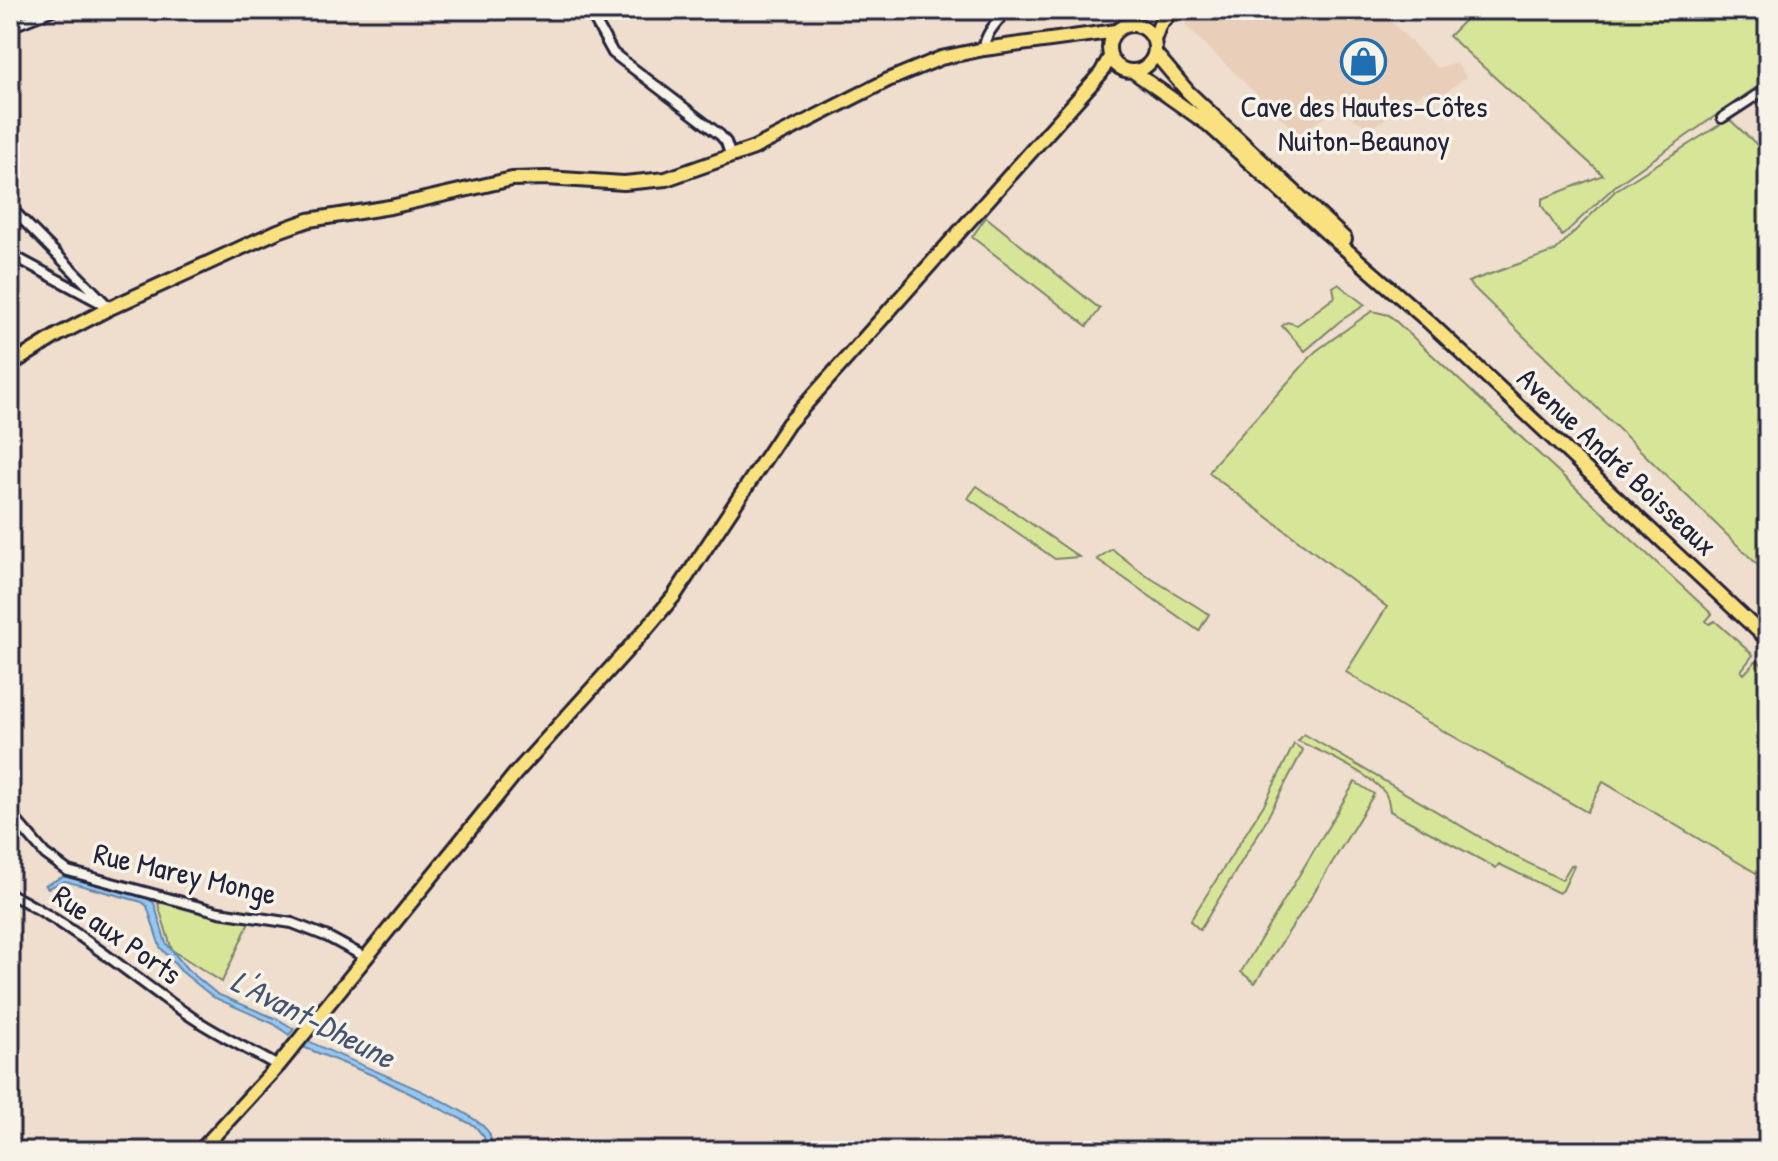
<svg xmlns="http://www.w3.org/2000/svg" width="1778" height="1161" viewBox="0 0 1778 1161" font-family="'Patrick Hand',sans-serif">
<style>
.built{fill:#e9ceba}
.green{fill:#d6e598;stroke:#7c846a;stroke-width:2}
.water{fill:#94c7f1;stroke:#6685a8;stroke-width:2}
.lines{fill:none;stroke-linecap:round;stroke-linejoin:round}
.street-casing{stroke:#22223b;stroke-width:14}
.primary-casing{stroke:#22223b;stroke-width:18}
.street{stroke:#f7f3e8;stroke-width:8}
.primary{stroke:#fae180;stroke-width:12}
.labels{text-anchor:middle;stroke-width:7;stroke-linejoin:round;paint-order:stroke}
.poi-label{font-size:30px;fill:#22223b;stroke:#f7f3e8}
.street-label{font-size:30px;fill:#22223b;stroke:#f7f3e8}
.water-label{font-size:32px;font-style:italic;fill:#445472;stroke:#f7f3e8}
</style>
<rect width="100%" height="100%" fill="#efddcd"/>
<filter id="ink" filterUnits="userSpaceOnUse"><feTurbulence type="fractalNoise" baseFrequency=".0125" numOctaves="2"/><feDisplacementMap in="SourceGraphic" scale="16" xChannelSelector="R" yChannelSelector="G"/><feConvolveMatrix kernelMatrix="1 2 1 2 8 2 1 2 1" color-interpolation-filters="sRGB"/></filter>
<g filter="url(#ink)">
<path class="built" d="M1190 10H1380L1437 68 1456 63 1466 77 1437 99 1424 92 1370 129 1339 109 1298 134 1186 26V12Z"/>
<path class="green" d="M1475 10H1768V79L1615 186 1562 236 1542 206V199L1603 175 1449 36Z
M1729 119 1768 155V575L1468 282 1555 251 1616 190Z
M986 217 1100 309 1087 326 972 237Z
M1338 284 1365 305 1340 321 1305 351 1282 326 1287 322 1297 325 1335 297 1333 287Z
M1372 311 1389 315 1712 614 1706 621 1709 624 1715 621 1753 655 1741 671 1744 674 1757 660 1768 671V880L1603 782 1587 812 1419 717 1346 672 1387 607 1209 473 1215 463 1316 351Z
M977 486 1079 557 1055 559 968 498Z
M1112 549 1144 574 1209 614 1199 631 1097 559Z
M1304 734 1506 852 1562 880 1571 865 1574 866 1563 890 1559 893 1499 864 1496 868 1390 811C1389 805 1389 799 1385 793 1371 774 1320 751 1298 741Z
M1294 744 1303 750 1263 826 1200 930 1190 921 1265 803Z
M1355 782 1374 794 1307 904 1255 983 1241 972Z
M164 902 249 923 222 982 172 950 158 904Z"/>
<path class="water" d="M65 876 147 898 154 903 166 943 187 969 217 994 279 1020 294 1029 289 1035 274 1024 213 997 181 971 160 947 147 906 142 902 65 881 48 888 45 885Z
M307 1040C344 1061 470 1104 489 1133 492 1139 490 1145 492 1151H486L484 1137 475 1126 377 1077 303 1047Z"/>
<g class="lines">
<defs>
<path id="street" d="M589 10 613 53 720 135 726 142 731 157
M10 27 53 10
M984 49C984 34 998 21 1007 10
M1722 118 1768 88
M10 207 110 308
M10 254 101 303
M10 813 45 854 68 871 219 912 292 923 328 937 365 957
M10 894C77 927 131 977 193 1018 220 1036 250 1050 278 1066"/>
<path id="primary" d="M1109 48a23 23 0 1 1 46 0a23 23 0 1 1-46 0Z
M1154 40 1160 24 1173 10
M1155 53 1188 92 1345 239
M1134 72 1209 125 1327 233 1429 322 1768 640
M10 365 58 335 110 308 278 231 309 220 390 207 512 179 546 178 624 183 666 179 754 148 888 80 941 58 984 49 1116 31
M200 1151 278 1066 515 774 647 628 674 596 788 424 1101 73 1110 57"/>
</defs>
<use href="#street" class="street-casing"/>
<use href="#primary" class="primary-casing"/>
<use href="#street" class="street"/>
<use href="#primary" class="primary"/>
</g>
</g>
<defs>
<symbol id="shop-ring" viewBox="-11 -11 22 22"><circle r="9.5" fill="#f7f3e8" stroke="#1f6fb2" stroke-width="1.5"/><path d="M-5-2.5h2.3a2.7 3.5 0 0 1 5.4 0H5L5.5 6h-11ZM-1.5-2.5h3a1.5 2.3 0 0 0-3 0Z" fill="#1f6fb2"/></symbol>
</defs>
<g fill-rule="evenodd">
<use href="#shop-ring" x="1338" y="36" width="51" height="51"/>
</g>
<g class="labels">
<g class="poi-label">
<text x="1364" y="117">Cave des Hautes-Côtes<tspan x="1364" dy="34">Nuiton-Beaunoy</tspan></text>
</g>
<g class="street-label">
<text transform="translate(1617 462) rotate(43)" y="10">Avenue André Boisseaux</text>
<text transform="translate(185 874) rotate(13)" y="10">Rue Marey Monge</text>
<text transform="translate(117 935) rotate(35)" y="10">Rue aux Ports</text>
</g>
<g class="water-label">
<text transform="translate(313 1019) rotate(27)" y="11">L'Avant-Dheune</text>
</g>
</g>
<rect width="1778" height="1161" fill="none" stroke="#f7f3e8" stroke-width="40"/>
<rect x="20" y="20" width="1738" height="1121" fill="none" stroke="#22223b" stroke-width="3" filter="url(#ink)"/>
</svg>
